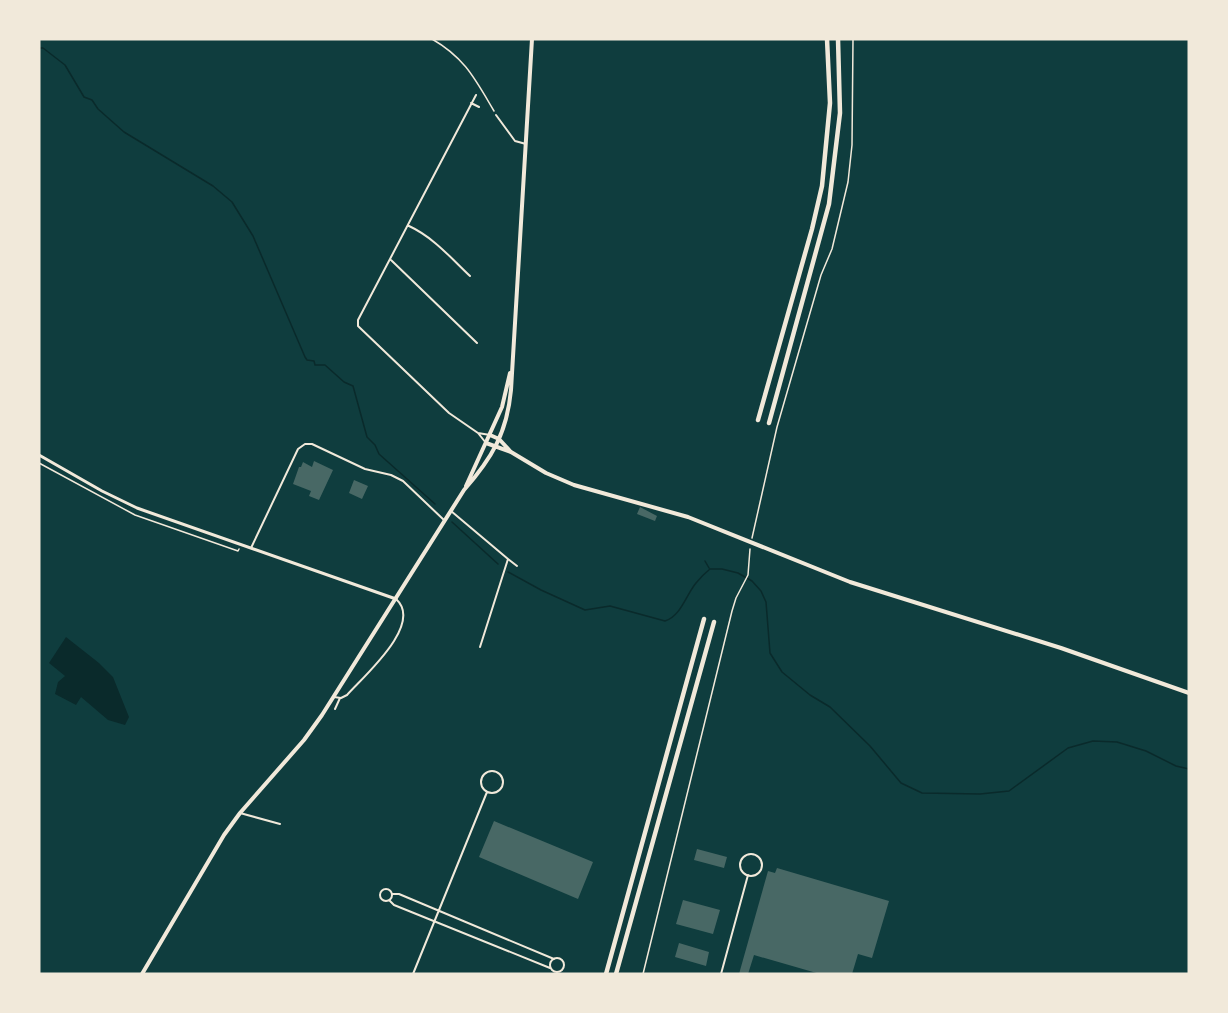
<svg xmlns="http://www.w3.org/2000/svg" width="1228" height="1013" viewBox="0 0 1228 1013" font-family="'Open Sans',sans-serif">
<style>
.water{fill:#0a2a2b}
.lines{fill:none;stroke-linecap:round;stroke-linejoin:round}
.stream{stroke:#0a2a2b;stroke-width:1.5}
.building{fill:#486865}
.path{stroke:#f1e9da;stroke-width:1.5}
.minor{stroke:#f1e9da;stroke-width:2}
.tertiary{stroke:#f1e9da;stroke-width:3}
.secondary{stroke:#f1e9da;stroke-width:4}
.motorway{stroke:#f1e9da;stroke-width:4.5}
</style>
<rect width="100%" height="100%" fill="#0f3d3e"/>
<path class="water" d="M66 637 99 663 113 677 129 717 125 725 108 720 81 697 76 705 55 694 58 682 65 676 49 663Z"/>
<g class="lines">
<path class="stream" d="M39 48H43L65 65 84 97 92 100 98 109 124 132 213 186 232 202 253 236 305 357 307 360 314 361 315 365H325L344 382 353 386 367 437 375 445 379 454 435 504
M452 522 498 564
M705 561 709 568
M508 572 541 590 585 610 610 606 665 621C681 616 686 595 696 583 700 578 705 573 710 569H722L738 573 752 581 761 591 766 602 770 653 782 672 810 695 830 707 870 746 901 783 922 793 980 794 1009 791 1068 748 1093 741 1117 742 1146 751 1176 766 1189 769"/>
</g>
<path class="building" d="M314 461 333 470 319 500 309 496 311 491 293 484 299 467H301L303 462 312 467Z
M354 480 368 486 362 499 349 493Z
M640 507 657 516 655 521 637 514Z
M494 821 593 862 578 899 479 857Z
M697 849 727 857 724 868 694 860Z
M777 868 889 901 872 958 858 954 852 974H820L754 955 748 974H739L768 871 775 873Z
M683 900 720 910 713 934 676 924Z
M679 943 709 952 706 966 675 957Z"/>
<g class="lines">
<path class="path" d="M432 39C465 58 475 79 494 111
M39 463 135 515 238 551 239 549
M752 538 777 427 821 275 832 249 848 182 852 145 853 39
M643 974 732 611 736 598 748 575 750 549"/>
<path class="minor" d="M476 95 358 320V326L449 413 478 433 486 443
M471 103 479 107
M496 115 515 141 526 144
M409 226C433 237 451 258 470 276
M391 260 477 343
M478 433 490 435
M451 511 508 559 480 647
M251 548 298 449 305 444H312L365 469 391 475 403 481 445 521
M508 559 517 566
M334 697 341 698 347 695C364 676 424 624 396 599
M335 709 340 698
M481 782a11 11 0 1 1 22 0a11 11 0 1 1-22 0Z
M240 813 280 824
M740 865a11 11 0 1 1 22 0a11 11 0 1 1-22 0Z
M380 895a6 6 0 1 1 12 0a6 6 0 1 1-12 0Z
M392 894H399L554 959
M389 900 394 905 550 968
M550 965a7 7 0 1 1 14 0a7 7 0 1 1-14 0Z
M413 974 487 792
M721 974 748 875"/>
<path class="tertiary" d="M39 455 102 491 137 508 396 599"/>
<path class="secondary" d="M490 435 499 439 510 451
M486 443 511 452 546 473 574 485 688 517 850 582 1061 648 1189 693
M466 486 502 407 510 373
M142 974 224 835 240 813 304 740 322 715 464 490C492 458 507 433 511 390L532 39"/>
<path class="motorway" d="M758 420 812 229 822 186 830 103 827 39
M769 423 829 204 840 113 838 39
M606 974 704 619
M616 974 714 622"/>
</g>
<rect width="1228" height="1013" fill="none" stroke="#f1e9da" stroke-width="81"/>
</svg>
